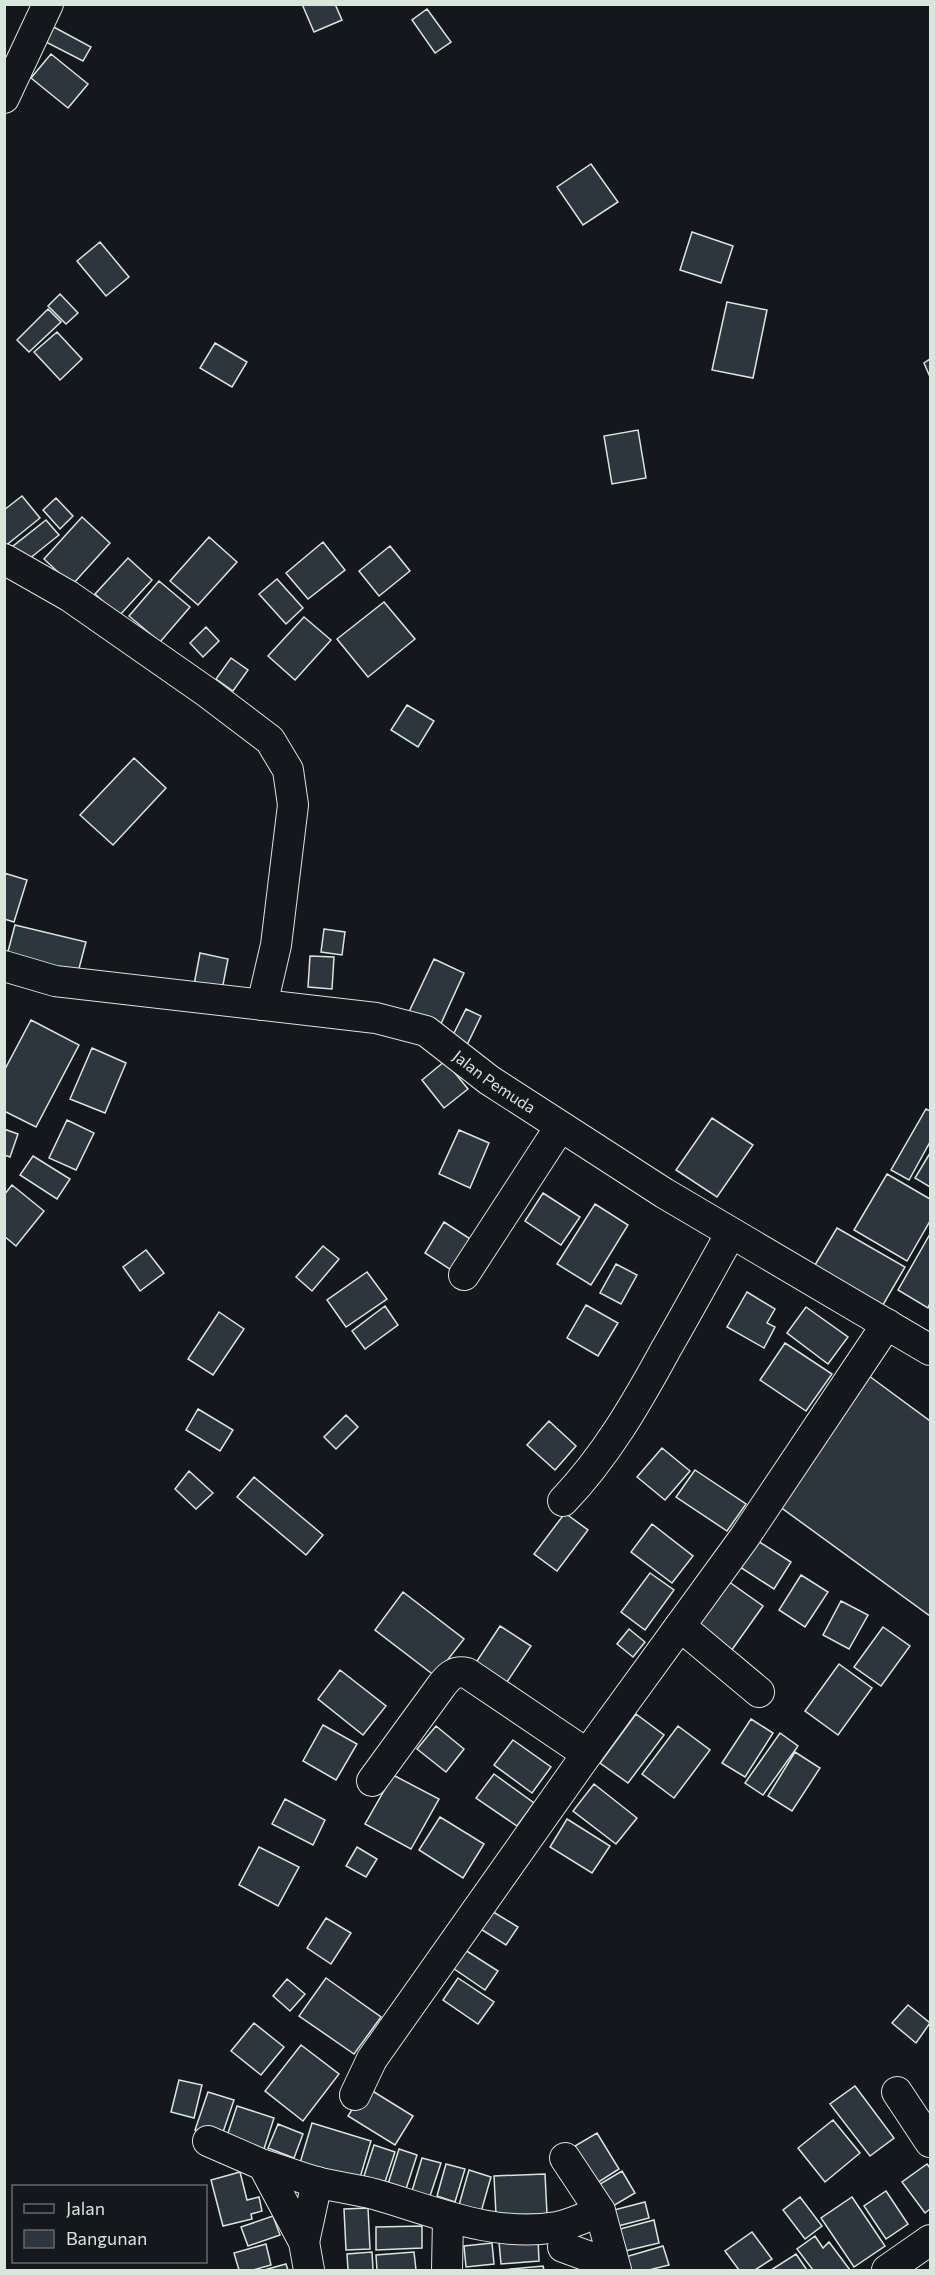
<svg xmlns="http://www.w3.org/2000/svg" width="935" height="2275" viewBox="0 0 935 2275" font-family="Commissioner,sans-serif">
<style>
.building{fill:#2c363c;stroke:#d8e6dc;stroke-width:1.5}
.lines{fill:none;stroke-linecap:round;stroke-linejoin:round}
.minor-casing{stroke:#d8e6dc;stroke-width:32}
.minor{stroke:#14181c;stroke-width:30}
.labels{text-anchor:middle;stroke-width:4.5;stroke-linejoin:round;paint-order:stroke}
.street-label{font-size:16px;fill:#d8e6dc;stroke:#14181c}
</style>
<rect width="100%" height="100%" fill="#14181c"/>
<path class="building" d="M302 4H335L342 20 314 32Z
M427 9 451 42 435 53 412 20Z
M50 25 91 47 83 61 42 40Z
M51 54 88 84 68 108 31 78Z
M591 164 618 202 583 225 557 187Z
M692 232 733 246 721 283 680 270Z
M100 242 129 277 106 296 77 261Z
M60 294 78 313 66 324 48 306Z
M727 302 767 310 753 378 712 370Z
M48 309 61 322 29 352 17 340Z
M57 332 82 359 60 380 34 352Z
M215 343 247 362 232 387 200 368Z
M930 359V377L924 363Z
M638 430 646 478 612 484 604 436Z
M22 496 40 518 4 547V510Z
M56 498 73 516 60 529 43 510Z
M82 517 110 543 72 585 44 559Z
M46 520 59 535 24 563 12 547Z
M209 537 237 562 198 605 170 581Z
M323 542 345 570 308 599 286 573Z
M390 546 410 571 379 596 359 571Z
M128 558 152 580 119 616 95 594Z
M277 579 303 608 286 624 259 594Z
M159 581 190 607 160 642 129 616Z
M384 602 415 639 368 677 337 639Z
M304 617 331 640 295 680 268 656Z
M206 627 219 641 203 657 190 643Z
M231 658 248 670 233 691 216 679Z
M407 705 434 721 418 747 391 730Z
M134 758 166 788 113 845 80 815Z
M4 873 27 880 14 922 4 919Z
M15 925 86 942 77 976 6 959Z
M324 929 345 932 342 955 321 952Z
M200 953 228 959 222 990 194 985Z
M310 956 334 957 332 989 308 987Z
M434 959 464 973 439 1028 408 1014Z
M466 1009 481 1016 466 1047 451 1039Z
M31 1020 79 1045 36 1127 4 1111V1071Z
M92 1048 126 1063 105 1113 70 1099Z
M445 1061 468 1089 444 1108 422 1080Z
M926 1109 930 1111V1142L909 1180 891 1170Z
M712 1118 753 1145 717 1197 676 1170Z
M67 1120 94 1133 76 1170 49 1158Z
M4 1129 18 1134 10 1157 4 1155Z
M459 1130 489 1143 470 1188 439 1174Z
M930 1153V1187L915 1178Z
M33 1156 70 1179 57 1199 20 1175Z
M887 1174 930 1199V1221L907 1261 854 1230Z
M12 1185 44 1211 16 1246 4 1236V1195Z
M543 1193 580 1217 561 1245 525 1221Z
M595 1204 628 1225 591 1285 557 1264Z
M444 1222 475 1242 456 1273 425 1253Z
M837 1228 905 1267 880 1310 812 1270Z
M930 1234V1303L928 1308 898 1290Z
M323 1246 339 1259 312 1291 296 1277Z
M146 1250 164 1273 140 1291 123 1267Z
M616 1264 637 1275 621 1304 600 1293Z
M367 1272 387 1299 346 1327 327 1300Z
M747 1292 775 1309 767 1323 775 1327 764 1348 727 1327Z
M586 1305 618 1323 598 1356 567 1338Z
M385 1306 398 1325 365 1349 352 1331Z
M806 1307 848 1337 828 1364 787 1333Z
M219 1312 244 1329 213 1375 188 1359Z
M785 1343 832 1374 806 1411 760 1380Z
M865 1373 930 1421V1616L772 1501Z
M198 1409 233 1430 220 1451 186 1430Z
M346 1415 358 1427 336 1449 324 1437Z
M549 1421 576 1446 555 1470 527 1445Z
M662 1448 690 1471 665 1500 637 1477Z
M695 1470 746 1504 727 1531 676 1497Z
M189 1471 213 1493 196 1509 175 1489Z
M254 1477 323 1535 306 1555 237 1497Z
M565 1513 588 1530 557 1571 534 1554Z
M652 1524 693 1556 672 1583 631 1552Z
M758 1541 791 1562 774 1589 740 1567Z
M650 1573 674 1590 645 1630 621 1612Z
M801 1575 828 1592 805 1627 779 1610Z
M725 1579 763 1606 729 1654 690 1628Z
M403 1592 464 1639 435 1676 375 1630Z
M841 1601 868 1615 849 1649 823 1635Z
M500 1626 531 1646 505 1685 475 1664Z
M883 1627 910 1646 881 1686 854 1667Z
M629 1629 645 1642 633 1657 617 1644Z
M839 1664 872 1688 838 1735 805 1711Z
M340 1670 386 1706 363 1735 318 1699Z
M636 1714 664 1735 628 1783 600 1763Z
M751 1719 773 1733 745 1777 722 1763Z
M323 1725 357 1744 336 1780 303 1761Z
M436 1726 464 1749 446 1772 417 1749Z
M678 1726 710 1750 674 1798 642 1774Z
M780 1733 798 1746 763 1795 745 1783Z
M513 1740 551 1767 532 1793 494 1765Z
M795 1752 820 1768 792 1811 768 1796Z
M494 1774 534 1803 517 1826 476 1798Z
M393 1775 439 1799 411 1849 365 1824Z
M594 1784 637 1818 616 1844 573 1811Z
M285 1799 325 1820 313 1845 272 1824Z
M440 1817 484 1844 463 1878 419 1850Z
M567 1819 610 1846 592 1873 550 1847Z
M259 1847 299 1867 278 1906 239 1885Z
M357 1847 377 1859 366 1877 346 1866Z
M490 1910 518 1927 506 1945 479 1928Z
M326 1918 351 1933 331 1964 307 1948Z
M462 1948 498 1971 485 1990 450 1966Z
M326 1978 381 2017 354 2054 299 2016Z
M458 1978 494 2002 478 2024 443 2000Z
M287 1979 305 1994 290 2011 273 1996Z
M908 2005 930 2023 916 2043 892 2023Z
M254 2023 284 2047 261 2075 231 2051Z
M301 2045 339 2074 303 2121 265 2091Z
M179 2080 202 2085 194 2118 171 2112Z
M855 2086 894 2138 870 2156 830 2104Z
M366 2087 413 2116 395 2145 348 2116Z
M208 2092 234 2100 221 2138 195 2130Z
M237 2106 274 2118 263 2152 226 2139Z
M833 2120 860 2153 825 2182 798 2148Z
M312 2123 371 2141 359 2181 300 2163Z
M278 2124 303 2134 294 2158 268 2148Z
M597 2133 619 2169 597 2183 575 2146Z
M374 2145 395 2152 385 2182 364 2176Z
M399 2149 417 2155 406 2189 388 2184Z
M422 2158 441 2163 430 2196 412 2191Z
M446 2164 465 2169 455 2202 437 2196Z
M927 2164 930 2168V2209L925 2213 902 2182Z
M469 2170 491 2177 481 2212 459 2205Z
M622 2171 635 2193 613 2206 600 2184Z
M240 2172 247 2200 259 2197 262 2211 251 2214 252 2219 223 2226 211 2180Z
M545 2174 547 2214 496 2215 494 2176Z
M886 2191 908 2224 886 2239 864 2206Z
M800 2197 822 2226 805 2239 783 2210Z
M852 2197 885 2246 854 2267 821 2218Z
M645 2202 649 2218 618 2226 614 2210Z
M368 2208 370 2249 346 2250 344 2209Z
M273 2216 280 2235 248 2246 241 2227Z
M654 2220 659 2243 625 2251 620 2229Z
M422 2226V2248L376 2250V2227Z
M752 2232 772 2259 755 2270H739L725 2251Z
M815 2236 823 2248 829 2242 850 2270H813L797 2249Z
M538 2239 539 2261 501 2264 499 2242Z
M492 2243 494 2264 466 2267 464 2246Z
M266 2244 271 2265 253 2270H239L234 2253Z
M663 2246 669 2265 649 2270H625L622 2258Z
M372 2252 373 2270H348L347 2254Z
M414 2252 416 2270H377L376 2255Z
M796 2254 807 2270H771Z
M286 2264 288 2270H264Z
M543 2266 544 2270H501Z"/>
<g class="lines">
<defs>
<g id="minor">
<path d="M4 98 48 4"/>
<path d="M4 559 69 596 208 693 270 740 288 770 293 805 276 945 262 1005"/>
<path id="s1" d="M4 966 55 981 376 1018 426 1031 489 1080 664 1193 930 1350"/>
<path d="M464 1275 560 1127"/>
<path d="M563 1501C606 1456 636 1404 666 1349 688 1311 709 1272 731 1233"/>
<path d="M680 1626 759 1692"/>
<path d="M372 1781 442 1685C449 1676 455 1670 467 1673L587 1754"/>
<path d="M897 2092 930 2142"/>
<path d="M355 2095 372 2059 587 1754 744 1538 887 1324"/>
<path d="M208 2141 263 2165 304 2242 309 2270"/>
<path d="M565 2158 600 2211 616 2270"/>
<path d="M263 2165C281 2170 298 2177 316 2182 335 2187 355 2189 374 2194 434 2211 493 2238 557 2227 572 2224 586 2217 600 2211"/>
<path d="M304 2242 317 2182"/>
<path d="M563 2247 593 2258 612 2270"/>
<path d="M447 2270 448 2219"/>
<path d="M887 2270 930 2240"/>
</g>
</defs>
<use href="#minor" class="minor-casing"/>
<use href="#minor" class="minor"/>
</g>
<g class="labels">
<g class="street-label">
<text dy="6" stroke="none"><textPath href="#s1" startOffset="513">Jalan Pemuda</textPath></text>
</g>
</g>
<rect width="935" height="2275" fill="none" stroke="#d8e6dc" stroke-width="12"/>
<rect x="12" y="2185" width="195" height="78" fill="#14181c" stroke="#626a69" stroke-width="1.5"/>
<rect x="24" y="2204" width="30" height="9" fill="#14181c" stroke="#626a69" stroke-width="1.5"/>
<text x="66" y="2215" font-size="18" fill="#d8e6dc">Jalan</text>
<rect x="24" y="2230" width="30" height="18" fill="#2c363c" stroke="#626a69" stroke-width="1.5"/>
<text x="66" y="2245" font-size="18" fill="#d8e6dc">Bangunan</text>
</svg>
